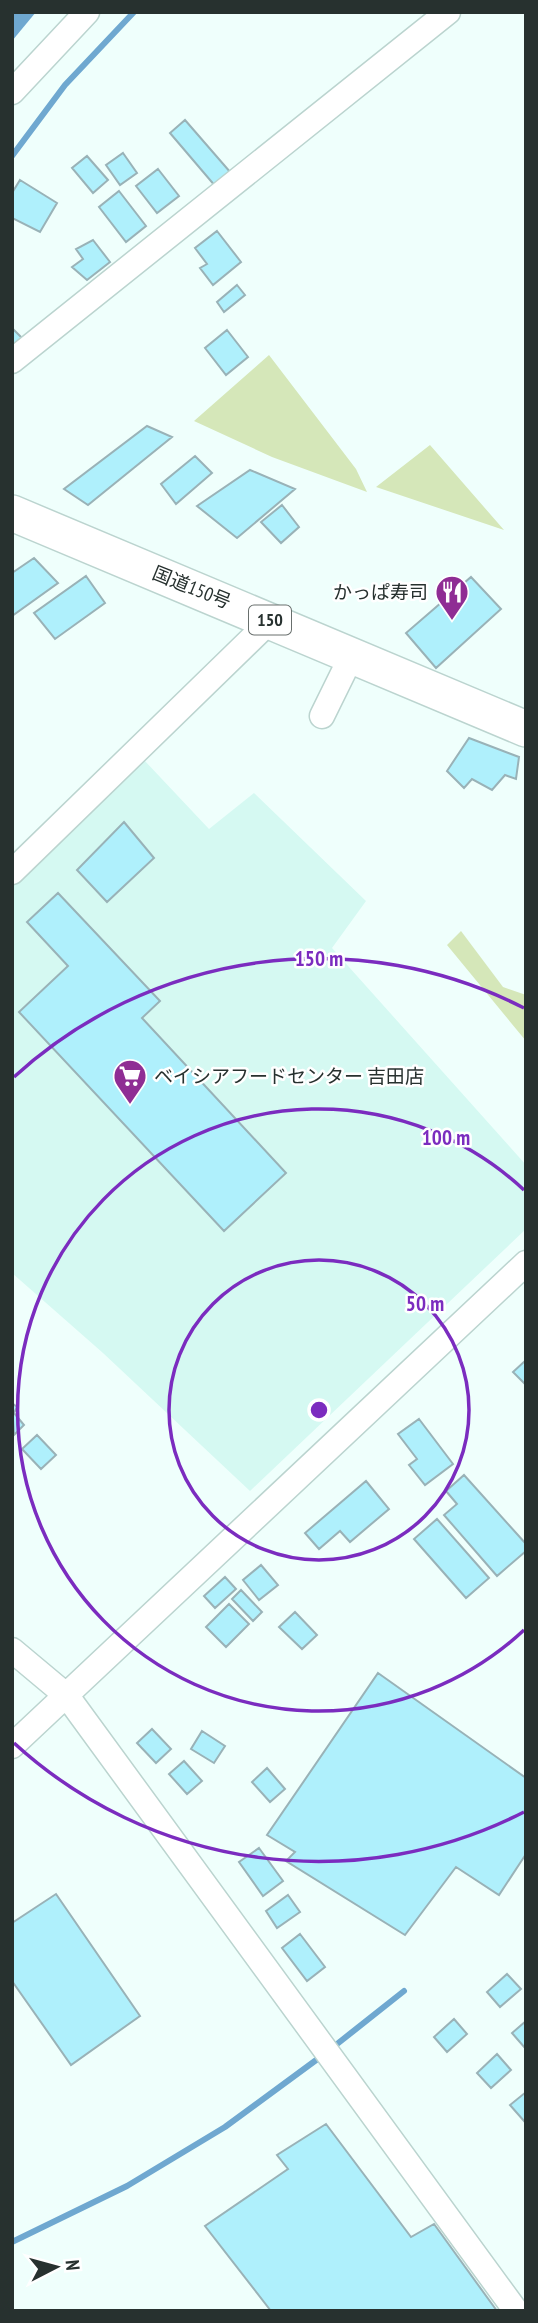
<svg xmlns="http://www.w3.org/2000/svg" width="538" height="2323" viewBox="0 0 538 2323" font-family="'PT Sans Narrow','Noto Sans JP',sans-serif">
<style>
.built{fill:#d5f9f2}
.green{fill:#d5e7b9}
.water{fill:#6fa8d0}
.lines{fill:none;stroke-linecap:round;stroke-linejoin:round}
.stream{stroke:#6fa8d0;stroke-width:6}
.building{fill:#aff0fc;stroke:#99b2b7;stroke-width:2}
.minor-casing{stroke:#bbd4cf;stroke-width:27}
.highway-casing{stroke:#bbd4cf;stroke-width:38}
.minor{stroke:#fff;stroke-width:24}
.highway{stroke:#fff;stroke-width:35}
.ring{fill:none;stroke:#7b2cbf;stroke-width:3.5}
.labels{text-anchor:middle;stroke-width:5;stroke-linejoin:round;paint-order:stroke}
.shield{fill:#fff;stroke:#686f6d;stroke-width:2}
.shield-label{font-size:18px;font-weight:bold;fill:#27312f}
.street-label{font-size:19px;fill:#27312f;stroke:#fff}
.poi-label{font-size:19px;fill:#27312f;stroke:#fff;text-anchor:end}
.centre{fill:#7b2cbf;stroke:#fff;stroke-width:3.5}
.ring-label{font-size:21px;text-anchor:middle;font-weight:bold;fill:#7b2cbf;stroke:#fff;stroke-width:5;stroke-linejoin:round;paint-order:stroke}
</style>
<rect width="100%" height="100%" fill="#effffc"/>
<path class="built" d="M144 760 209 829 254 793 366 901 332 948 526 1165V1229L250 1491 103 1353 12 1273V885Z"/>
<path class="green" d="M269 355 356 469 367 492 272 457 194 421Z
M430 445 504 530 376 487Z
M461 931 503 987 526 995V1041L447 945Z"/>
<path class="water" d="M12 12H36L12 41Z"/>
<g class="lines">
<path class="stream" d="M12 156 65 85 134 12
M332 2048 404 1991
M12 2242 127 2186 225 2127 323 2055"/>
</g>
<path class="building" d="M185 120 231 173 216 187 170 133Z
M123 153 137 173 120 185 106 165Z
M87 156 108 180 93 193 72 168Z
M158 169 179 196 157 213 136 186Z
M20 180 57 203 40 232 12 218V193Z
M119 191 146 226 126 242 99 207Z
M217 231 241 262 213 285 200 268 207 264 195 248Z
M93 240 110 262 87 280 72 267 83 259 76 249Z
M237 285 245 295 224 312 217 302Z
M12 328 25 341 12 353Z
M227 330 248 357 226 375 205 348Z
M147 426 172 437 88 505 64 489Z
M195 456 212 473 176 504 161 484Z
M250 470 295 489 237 538 197 506Z
M282 505 299 527 281 543 261 522Z
M34 558 58 583 12 616V573Z
M86 576 105 603 55 639 34 613Z
M471 577 501 609 436 668 406 633Z
M469 738 519 757 516 779 505 775 492 790 472 779 464 788 447 771Z
M124 822 154 858 107 902 77 870Z
M58 893 160 1001 142 1018 286 1173 224 1231 19 1012 68 966 27 922Z
M526 1360V1385L513 1372Z
M12 1403 17 1407 14 1413 24 1425 14 1435Z
M419 1419 453 1464 425 1485 409 1465 417 1459 398 1434Z
M37 1435 56 1455 41 1469 22 1449Z
M464 1475 526 1544V1551L497 1576 444 1515 457 1504 446 1491Z
M366 1481 389 1509 350 1542 340 1531 319 1549 305 1533Z
M437 1519 489 1578 466 1598 414 1539Z
M261 1565 278 1585 259 1600 243 1580Z
M225 1577 236 1589 215 1608 204 1596Z
M241 1590 262 1612 253 1621 232 1599Z
M229 1604 249 1624 226 1647 206 1627Z
M295 1612 317 1635 302 1649 279 1627Z
M378 1673 526 1778V1854L499 1895 456 1867 405 1935 286 1861 295 1852 267 1835Z
M152 1729 171 1749 156 1763 137 1743Z
M202 1731 225 1746 214 1763 191 1749Z
M184 1761 202 1781 187 1794 169 1774Z
M267 1768 285 1789 270 1802 252 1782Z
M259 1848 283 1881 263 1896 239 1862Z
M56 1894 140 2016 71 2065 12 1981V1923Z
M288 1895 300 1912 277 1928 266 1911Z
M300 1934 325 1967 307 1981 282 1948Z
M507 1974 521 1989 500 2007 487 1992Z
M454 2019 467 2034 447 2052 434 2037Z
M526 2021V2048H525L512 2033Z
M497 2054 511 2070 491 2088 477 2073Z
M526 2092V2119L524 2121 510 2105Z
M326 2124 411 2237 434 2224 497 2311H271L205 2226 288 2169 277 2155Z"/>
<g class="lines">
<defs>
<path id="minor" d="M12 92 87 12
M12 361 448 12
M322 716 352 655
M12 872 271 620
M12 1650 67 1696 516 2311
M12 1746 526 1263"/>
<path id="highway" d="M12 513 526 729"/>
</defs>
<use href="#minor" class="minor-casing"/>
<use href="#highway" class="highway-casing"/>
<use href="#minor" class="minor"/>
<use href="#highway" class="highway"/>
</g>
<g class="ring">
<circle cx="319" cy="1410" r="150"/>
<path d="M524 1630A301 301 0 1 1 524 1190"/>
<path d="M524 1812A451 451 0 0 1 14 1743M14 1077A451 451 0 0 1 524 1008"/>
</g>
<defs>
<symbol id="restaurant-pin" viewBox="-11 -11 22 30"><path d="M0 17L-7.5 6A9.5 9.5 0 1 1 7.5 6Z" fill="#8f2d94" stroke="#fff"/><path d="M-5-6h1v4h1v-4h1v4h1v-4h1v5L-1.5 .5V6h-2V.5L-5-1ZM5-6V6H3V1.5H1.5Q1.5-4 5-6Z" fill="#fff"/></symbol>
<symbol id="supermarket-pin" viewBox="-11 -11 22 30"><path d="M0 17L-7.5 6A9.5 9.5 0 1 1 7.5 6Z" fill="#8f2d94" stroke="#fff"/><path d="M-6-5.5h2.5l.6 2H6L4.5 2H-2.5L-4.4-4H-6ZM-1.5 3.2a1.3 1.3 0 1 0 .1 0ZM3 3.2a1.3 1.3 0 1 0 .1 0Z" fill="#fff"/></symbol>
</defs>
<g fill-rule="evenodd">
<use href="#restaurant-pin" x="433" y="573" width="38" height="52"/>
<use href="#supermarket-pin" x="111" y="1057" width="38" height="52"/>
</g>
<g class="labels">
<rect class="shield" x="249" y="605.5" width="42" height="29" rx="5"/>
<g class="shield-label">
<text x="270" y="626">150</text>
</g>
<g class="street-label">
<text transform="translate(192 587) rotate(22)" y="7">国道150号</text>
</g>
<g class="poi-label">
<text x="428" y="599">かっぱ寿司</text>
<text x="154" y="1083" text-anchor="start">ベイシアフードセンター 吉田店</text>
</g>
</g>
<circle cx="319" cy="1410" r="10" class="centre"/>
<g class="ring-label">
<text x="319" y="966">150 m</text>
<text x="446" y="1145">100 m</text>
<text x="425" y="1311">50 m</text>
</g>
<rect width="538" height="2323" fill="none" stroke="#27312f" stroke-width="28"/>
<g transform="translate(56 2267) rotate(84)" stroke="#ffffff" stroke-width="5" paint-order="stroke">
<path d="M0-5L12 26L0 18L-12 26Z" fill="#27312f"/>
<text y="-10" font-size="19" font-weight="bold" text-anchor="middle" fill="#27312f">N</text>
</g>
</svg>
